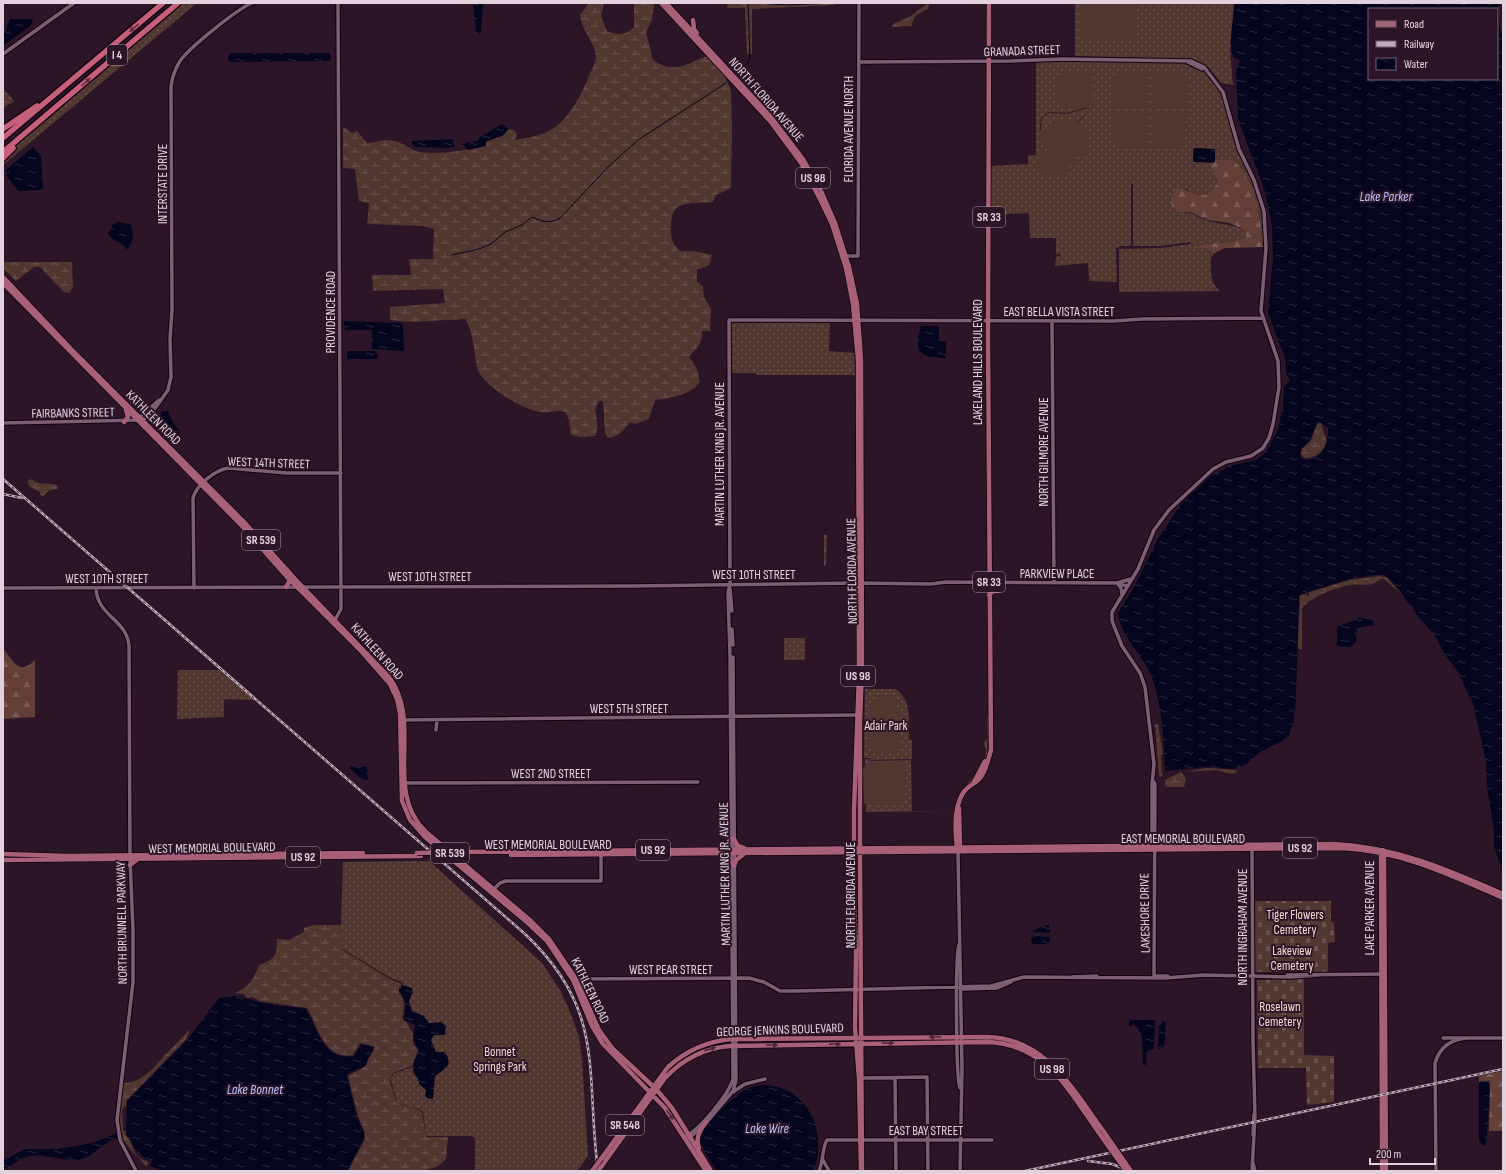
<svg xmlns="http://www.w3.org/2000/svg" width="1506" height="1174" viewBox="0 0 1506 1174" font-family="'Sofia Sans Condensed',sans-serif">
<style>
.grass{fill:url(#grass-dots);fill-rule:evenodd}
.forest{fill:url(#forest-firs)}
.wetland{fill:url(#wetland-marsh)}
.cemetery{fill:url(#cemetery-stones)}
.pitch{fill:#513730}
.water{fill:url(#water-ripples);fill-rule:evenodd}
.lines{fill:none;stroke-linecap:round;stroke-linejoin:round}
.stream{stroke:#05051d;stroke-width:1}
.secondary-casing{stroke:#13020f;stroke-width:5.5}
.primary-casing{stroke:#13020f;stroke-width:6}
.highway-casing{stroke:#13020f;stroke-width:8}
.secondary{stroke:#7c5f74;stroke-width:3.5}
.primary{stroke:#a86078;stroke-width:4.5}
.highway{stroke:#c6607a;stroke-width:5.5}
.rail-casing{stroke:#bdabb8;stroke-width:2.5}
.rail{stroke:#2c1527;stroke-width:1;stroke-dasharray:3;stroke-linecap:butt}
.primary-bridge-casing{stroke:#13020f;stroke-width:6;stroke-linecap:butt}
.primary-bridge{stroke:#a86078;stroke-width:4.5}
.oneway{fill:#622f44}
.oneway2{fill:#4b283b}
.labels{text-anchor:middle;stroke-width:4;stroke-linejoin:round;paint-order:stroke}
.shield{fill:#2c1527;stroke:#ac99a7;stroke-width:1}
.shield-label{font-size:12px;font-weight:bold;fill:#e3d2de}
.street-label{font-size:13px;fill:#e3d2de;stroke:#2c1527}
.park-label{font-size:13px;fill:#f6dad2;stroke:#2c1527}
.water-label{font-size:14px;font-style:italic;fill:#b8c1fb;stroke:#2c1527}
</style>
<defs>
<pattern id="grass-dots" width="8" height="8" patternUnits="userSpaceOnUse"><rect width="8" height="8" fill="#513730"/><path d="M2 2h.1M6 6h.1" fill="none" stroke="#6a534e" stroke-width="1.8" stroke-linecap="round"/></pattern>
<pattern id="forest-firs" width="22" height="20" patternUnits="userSpaceOnUse"><rect width="22" height="20" fill="#633f37"/><path d="M5 1l3.5 6h-7zM16 11l3.5 6h-7z" fill="#795a54"/></pattern>
<pattern id="wetland-marsh" width="20" height="14" patternUnits="userSpaceOnUse"><rect width="20" height="14" fill="#513730"/><path d="M1 5h8M5 5V1M11 12h8M15 12V8" fill="none" stroke="#6a534e"/></pattern>
<pattern id="cemetery-stones" width="16" height="16" patternUnits="userSpaceOnUse"><rect width="16" height="16" fill="#513730"/><path d="M2 7V4a2 2 0 0 1 4 0v3zM10 15v-3a2 2 0 0 1 4 0v3z" fill="#6a534e"/></pattern>
<pattern id="water-ripples" width="26" height="14" patternUnits="userSpaceOnUse"><rect width="26" height="14" fill="#05051d"/><path d="M2 4q2-2 4 0t4 0M15 11q2-2 4 0t4 0" fill="none" stroke="#29293d"/></pattern>
</defs>
<rect width="100%" height="100%" fill="#2c1527"/>
<path class="grass" d="M183 3H197L3 165V158L19 143Z
M1075 3H1234L1230 52 1233 85 1221 83 1208 67 1190 59 1075 56Z
M1036 61 1184 62 1206 72 1222 93 1238 149 1253 181 1263 211 1265 247H1263L1259 212 1233 160H1215V150L1197 148 1193 150 1194 162 1210 163V167L1218 181C1210 198 1201 197 1185 189L1178 212C1194 212 1195 216 1209 221 1220 224 1232 225 1244 229L1246 237C1227 245 1210 241 1191 247L1210 249C1213 264 1206 280 1220 291L1119 292V249L1160 248 1191 244 1190 242 1160 246H1133V183L1131 184V246H1121L1116 248 1117 282 1089 281 1088 263 1055 266 1056 257 1061 255 1060 253 1056 255V238H1030L1029 213 990 215V166L1028 164V155H1036ZM1087 107 1088 113 1078 122 1051 131 1040 130 1041 118 1049 112 1067 113Z
M3 88 14 101 3 108Z
M1087 108 1088 113 1078 121 1051 123V130H1041L1042 118 1049 113 1067 114Z
M730 321H830L829 351 854 353 855 375H757L756 373H730Z
M784 638H805V660H784Z
M178 670H220L255 700 224 699V717L177 719Z
M865 689H896C912 701 909 721 909 739L912 740V759L871 760V758H864Z
M987 717 988 718 987 757 978 775 967 785 956 811 866 812 865 759H870L871 761 911 760 912 811H955C957 804 959 796 963 790 971 777 985 768 986 751 986 747 984 746 984 742L987 739Z
M429 861 542 963 560 990 571 1014 579 1037 582 1060 588 1156 577 1171H475V1138L471 1136H426L423 1111C414 1106 405 1107 397 1102L390 1078 395 1073 413 1067 419 1051 413 1040 416 1027 414 1024 404 1020 405 1002 400 995V987L403 985 402 982 389 977 343 949 341 926 343 862Z"/>
<path class="forest" d="M1215 160H1233C1257 181 1260 217 1263 247L1225 248 1213 254 1212 258 1210 249 1190 248C1208 241 1228 245 1246 237L1244 229 1229 223 1208 220 1190 212H1178L1172 207 1171 198 1177 188C1196 191 1206 205 1218 181L1210 167V163H1214Z
M3 649C14 660 18 677 35 660V717L3 719Z
M1503 1071 1502 1131H1489L1490 1085 1489 1081 1479 1082V1076Z"/>
<path class="wetland" d="M589 3H604L601 16 607 31C619 35 625 36 634 27V3H653L654 5 652 20 646 32 653 60C676 75 685 64 707 56L725 77 731 90 732 128 731 188 716 195 713 202C693 205 671 197 671 226 671 239 671 241 680 251H693L712 255 709 265 697 270V282L703 287 704 297 711 309 710 331H702C703 343 696 349 689 357L697 369 700 382C689 396 671 398 655 400L649 419 635 424 630 422C624 429 618 438 608 438L605 433 603 401H599C590 413 602 422 595 436L580 437 571 435 569 420 565 412C557 409 549 414 541 412 523 410 481 385 477 367 474 352 474 333 465 319L412 322 390 320V307L445 303 443 289 373 291 372 275H411L409 259H433L434 229 423 226 367 224 369 203 359 201 355 169 343 168V127L352 133 357 131 367 143C374 143 381 140 388 140 401 140 409 150 420 152 442 155 465 150 486 146V142L502 136 509 129 514 130 517 134 515 140C524 138 534 137 542 134 564 127 578 101 587 81 589 74 595 65 596 58 597 46 582 31 580 15Z
M728 3H837L834 5 752 9V54H747L745 8H727Z
M929 4 928 9C920 12 912 16 912 26L893 27 892 25C899 21 906 19 912 15 919 11 921 6 929 4Z
M3 262H72L73 287 69 293 64 292 40 267H34L16 281 3 268Z
M1321 423C1322 429 1325 434 1326 439 1327 451 1314 459 1304 458L1301 454 1302 449 1311 441 1317 424Z
M31 479C42 487 47 481 58 486L57 489 50 490 43 496 40 495V492L29 486 28 481Z
M824 535H827L826 564 824 566Z
M1380 576 1387 578 1402 595 1383 578C1365 589 1368 583 1350 585 1334 588 1312 596 1302 608V649L1301 650 1298 648 1300 596 1304 594 1309 596V592L1350 580Z
M1155 724H1158L1163 754 1161 755 1162 776 1160 777 1159 775Z
M1206 768 1236 770 1237 772 1231 774 1217 770 1184 772Z
M1181 772 1186 779 1184 787H1168L1165 785V780Z
M314 925H341L343 950 388 978 402 984C394 992 403 996 404 1004 404 1010 402 1015 403 1020L407 1023 413 1034V1043L418 1051 412 1066 395 1072 389 1078 396 1102C404 1107 413 1106 422 1112L426 1137H448L446 1159 438 1166 424 1171H348L365 1139V1133L358 1116 348 1076 366 1066 368 1059 375 1047 360 1043 353 1055C323 1060 319 1027 307 1008L260 1001 252 997 247 998 244 994 235 993C249 987 254 979 259 965 275 960 277 955 277 939L289 940 304 932V928Z
M190 1029 187 1038 126 1101V1105L122 1110 123 1131H126L125 1135C134 1141 131 1159 148 1161L147 1167C141 1160 124 1144 121 1136 116 1120 122 1099 123 1083 144 1082 153 1068 166 1054 174 1046 182 1038 190 1029Z"/>
<path class="cemetery" d="M1255 901H1331V922H1334L1335 942 1328 943V972H1257L1255 971Z
M1304 979V1055L1334 1056V1102L1307 1105 1306 1068H1259L1258 1066 1257 980Z"/>
<path class="pitch" d="M1080 3H1136L1135 41H1080Z
M1091 71 1094 103 1092 106 1059 109 1057 82 1064 73Z
M1149 71V105L1147 107H1112L1114 79 1121 72Z
M1153 71 1181 73 1188 81 1189 108H1155L1153 105Z
M1112 111H1146L1148 114V148L1120 147 1114 140Z
M1153 113H1187L1185 141 1178 147 1151 148V114Z
M1077 120 1087 128 1090 154 1076 156 1077 163 1071 166 1070 162H1068L1067 177 1045 175 1040 169H1037L1041 150H1048L1047 145H1041V130H1051V123Z
M879 696H888C906 705 899 737 899 754H872V745H868V711H869L871 702Z
M906 761V795L896 805 864 804 863 768 869 762Z"/>
<path class="water" d="M473 3H483L481 33H476Z
M1234 3H1502L1498 6 1500 29 1503 37V874L1494 846V830L1487 787 1486 761 1473 704 1458 672 1445 655 1434 634 1420 619 1394 583 1385 575H1374L1350 579 1299 595 1296 698 1294 720 1289 735 1282 741 1260 752 1247 764 1234 769 1206 767 1165 771C1164 741 1162 700 1150 673 1141 653 1120 635 1118 613L1133 589 1158 539 1181 504 1211 476 1230 466 1256 460 1266 452 1277 432 1280 420 1283 407 1284 386 1290 381 1286 373 1285 358 1268 313 1273 257 1272 225 1265 192 1238 119 1236 71 1240 60 1234 58C1226 39 1235 21 1234 3ZM1369 9H1497V79H1369ZM1320 422 1328 428C1329 444 1321 462 1303 459L1300 455 1301 449 1310 440 1317 423Z
M10 19H32L33 22 30 26 4 45 3 33 6 30Z
M230 53H329L331 56 330 61 230 62 228 58Z
M502 124 509 129 502 136 486 141V146L468 150 462 144 477 141 480 137Z
M453 139 454 147 449 148 415 147 412 143V141Z
M33 147 41 156 43 188 40 190 18 191 7 177 6 170Z
M1194 148 1215 149V162H1194L1193 160Z
M119 222 130 224C135 233 133 242 127 250 122 241 113 242 108 234L112 225Z
M343 321 400 323 403 326 404 351 372 349V330H345Z
M921 326H939V341H946V358C920 358 913 353 921 326Z
M347 351H375L378 355 377 359H347Z
M162 411H168L173 423 180 431 179 436 174 441 161 430 157 424Z
M1359 618 1373 620 1374 625 1357 628 1356 642 1350 647 1337 646V627Z
M351 766 367 767 368 780C361 780 354 772 349 767Z
M1049 925 1050 933 1031 932 1043 926Z
M1036 936 1050 937 1049 944H1032L1031 938Z
M402 985 412 988 413 992 409 1001 412 1011 424 1016 429 1023 441 1022 446 1026 445 1035H434L431 1040 436 1052H445C455 1068 442 1068 435 1077L433 1099 427 1098 425 1096 426 1090 419 1084 418 1079 413 1072 414 1061 419 1051 413 1040 415 1025 404 1020 405 1002 399 991Z
M238 996 262 1003 306 1009C318 1029 323 1061 354 1056L361 1044 374 1047C374 1051 367 1060 365 1066L349 1073 347 1076 357 1117 364 1133V1139L347 1171H165L150 1166 152 1161 146 1160 134 1148 130 1138 126 1135 127 1101 188 1039 219 998Z
M1131 1020H1155L1154 1049 1147 1051 1146 1065H1144L1143 1062C1142 1050 1145 1033 1134 1025L1129 1026V1022Z
M1162 1020 1166 1023 1164 1048 1158 1049 1159 1026 1162 1024Z
M1489 1081C1491 1086 1487 1135 1486 1145L1484 1146 1479 1141V1082Z
M763 1085C796 1085 818 1112 818 1144 818 1154 818 1163 812 1171H717C711 1162 701 1149 701 1139 701 1127 735 1095 746 1089 751 1086 757 1086 763 1085Z
M117 1133 118 1138C103 1141 98 1154 82 1159 66 1163 46 1153 30 1156 20 1158 12 1166 3 1170V1161L25 1149H57L92 1143Z"/>
<g class="lines">
<path class="stream" d="M755 3 788 5 833 3
M743 68 748 63 750 57 748 4 750 3
M452 255 479 249 491 244 505 232 522 225 532 217C543 222 549 224 560 218L609 166 638 140 726 83"/>
<defs>
<path id="secondary" d="M3 54 74 3
M1186 61 1202 69
M859 62 1011 61 1062 59 1191 61 1204 67 1223 92 1239 149 1254 180 1264 211 1266 248 1261 311 1278 361 1279 387 1273 424 1269 438 1263 448 1251 456 1226 462 1213 469 1169 510 1154 530 1138 569 1112 612V621L1122 646 1140 673 1145 687 1154 764 1152 784V847
M846 256H858L859 3
M1052 321 1054 583
M139 418 159 400
M3 423 143 420 156 407 168 390 171 377 170 339 172 310 171 87C172 77 175 69 180 61 189 48 237 9 252 3
M3 588 633 586 858 583 931 584 946 582 1117 583 1127 586
M96 588C97 616 126 619 129 645L130 859 133 930V982L117 1120 120 1140 136 1171
M194 588 193 498C197 484 214 471 228 468L287 473H341
M730 589 732 611
M1122 594 1121 588 1117 583 1131 579
M335 620 341 609 338 3
M732 629 733 645
M402 720 856 715
M436 730 437 720
M1153 781 1155 784 1154 977
M405 783 698 782
M1252 848 1253 1042
M958 852 962 1068 960 1171
M492 891 500 883 506 881H601V853
M959 945C955 954 956 1081 960 1088
M1287 975 1382 974
M1155 976H1168
M1073 977 1097 976
M575 979 749 978 764 982 780 991H797L991 986 1024 977 1165 978 1204 975 1290 977 1321 975
M963 989 997 988 1011 982
M1443 1038H1503
M862 1078 927 1077 928 1171
M895 1078 896 1171
M733 1092 745 1084 765 1079
M705 1124 733 1091 736 1080 733 657
M1253 1135 1254 1114
M686 1136C700 1129 729 1094 733 1079L730 655 728 593 730 584 729 320 1113 321 1143 319 1263 318
M689 1138 701 1128
M823 1160 829 1171
M1253 1163 1255 1171
M819 1171C823 1163 823 1144 827 1140H992
M1252 1171 1255 1117 1253 1041
M1436 1171 1435 1063C1440 1047 1450 1040 1466 1038"/>
<path id="primary" d="M661 3 770 121 801 163 822 203 832 224 846 268 853 304 858 360 859 674 854 810V902L856 950 855 1028 859 1078 861 1171
M666 3 771 117 803 159 821 191 835 223 849 267 857 304 861 360 862 667 860 722V858L862 1171
M693 20 694 29 697 33
M3 277 71 349 245 523 295 579 389 677C424 723 382 790 426 832L531 921 549 939 576 979 599 1030 613 1049 657 1090 672 1108 711 1171
M3 283 242 526 288 578 361 651 390 684 397 699 400 713 402 801 410 820 425 837 528 923 547 941 573 980 592 1026 603 1044 665 1108 706 1171
M124 422 128 417 126 410
M286 587 289 582V579
M989 595 993 591H998
M974 782 985 761
M959 808 960 848
M734 839 738 846 744 848
M957 848C955 832 954 807 963 793 967 787 972 785 977 781 985 775 988 760 991 750L988 340 989 3
M721 849 727 845 731 839
M1383 850 1384 856 1386 1171
M1381 851 1382 1171
M460 852 1333 844C1396 847 1446 869 1503 894
M3 854 67 856 363 853
M722 854 731 862
M511 855 1343 848C1401 851 1451 875 1503 898
M3 860 421 856
M130 865 138 859
M734 866 736 860 744 854
M699 1148C695 1138 700 1130 706 1122
M601 1159 668 1067C687 1050 707 1041 732 1039L987 1037C1046 1038 1073 1090 1104 1132
M601 1167 665 1078C683 1059 704 1048 730 1046L989 1042C1047 1045 1069 1091 1099 1133"/>
<path id="highway" d="M3 129 37 106
M3 138 163 3
M3 152 178 3
M3 158 13 148"/>
</defs>
<use href="#secondary" class="secondary-casing"/>
<use href="#primary" class="primary-casing"/>
<use href="#highway" class="highway-casing"/>
<use href="#secondary" class="secondary"/>
<use href="#primary" class="primary"/>
<use href="#highway" class="highway"/>
<defs>
<path id="rail" d="M3 479 525 934C607 1011 585 1072 598 1171
M3 494 22 498
M1088 1161 1112 1164 1130 1171
M1025 1171 1503 1069"/>
</defs>
<use href="#rail" class="rail-casing"/>
<use href="#rail" class="rail"/>
<defs>
<path id="primary-bridge" d="M417 853 460 852
M1104 1132 1131 1171
M1099 1133 1126 1171
M592 1171 601 1159
M598 1171 601 1167"/>
</defs>
<use href="#primary-bridge" class="primary-bridge-casing"/>
<use href="#primary-bridge" class="primary-bridge"/>
</g>
<defs><path id="oneway-solid" d="M-6-.8H1V-3.2L6.5 0L1 3.2V.8H-6Z"/></defs>
<g class="oneway">
<use href="#oneway-solid" transform="translate(134 28) rotate(140)"/>
<use href="#oneway-solid" transform="translate(86 82) rotate(-41)"/>
</g>
<g class="oneway2">
<use href="#oneway-solid" transform="translate(935 1037) rotate(180)"/>
<use href="#oneway-solid" transform="translate(888 1043)"/>
<use href="#oneway-solid" transform="translate(835 1044) rotate(-1)"/>
<use href="#oneway-solid" transform="translate(772 1045)"/>
<use href="#oneway-solid" transform="translate(710 1049) rotate(-16)"/>
<use href="#oneway-solid" transform="translate(670 1115) rotate(55)"/>
</g>
<g class="labels">
<g class="shield">
<rect x="107" y="45" width="20" height="20" rx="3"/>
<rect x="796" y="168" width="34" height="20" rx="3"/>
<rect x="973" y="207" width="32" height="20" rx="3"/>
<rect x="242" y="530" width="38" height="20" rx="3"/>
<rect x="973" y="572" width="32" height="20" rx="3"/>
<rect x="841" y="666" width="34" height="20" rx="3"/>
<rect x="1283" y="838" width="34" height="20" rx="3"/>
<rect x="636" y="840" width="34" height="20" rx="3"/>
<rect x="431" y="843" width="38" height="20" rx="3"/>
<rect x="286" y="847" width="34" height="20" rx="3"/>
<rect x="1035" y="1059" width="34" height="20" rx="3"/>
<rect x="606" y="1115" width="38" height="20" rx="3"/>
</g>
<g class="shield-label">
<text x="117" y="59">I 4</text>
<text x="813" y="182">US 98</text>
<text x="989" y="221">SR 33</text>
<text x="261" y="544">SR 539</text>
<text x="989" y="586">SR 33</text>
<text x="858" y="680">US 98</text>
<text x="1300" y="852">US 92</text>
<text x="653" y="854">US 92</text>
<text x="450" y="857">SR 539</text>
<text x="303" y="861">US 92</text>
<text x="1052" y="1073">US 98</text>
<text x="625" y="1129">SR 548</text>
</g>
<g class="street-label">
<text transform="translate(1022 50) rotate(-2)" y="5">GRANADA STREET</text>
<text transform="translate(767 99) rotate(49)" y="5">NORTH FLORIDA AVENUE</text>
<text transform="translate(848 129) rotate(-90)" y="5">FLORIDA AVENUE NORTH</text>
<text transform="translate(162 184) rotate(-90)" y="5">INTERSTATE DRIVE</text>
<text x="1059" y="316">EAST BELLA VISTA STREET</text>
<text transform="translate(330 312) rotate(-90)" y="5">PROVIDENCE ROAD</text>
<text transform="translate(977 362) rotate(-90)" y="5">LAKELAND HILLS BOULEVARD</text>
<text transform="translate(73 412) rotate(-1)" y="5">FAIRBANKS STREET</text>
<text transform="translate(154 417) rotate(45)" y="5">KATHLEEN ROAD</text>
<text transform="translate(1043 452) rotate(-90)" y="5">NORTH GILMORE AVENUE</text>
<text transform="translate(719 454) rotate(-90)" y="5">MARTIN LUTHER KING JR. AVENUE</text>
<text transform="translate(269 462) rotate(2)" y="5">WEST 14TH STREET</text>
<text transform="translate(851 571) rotate(-91)" y="5">NORTH FLORIDA AVENUE</text>
<text x="1057" y="578">PARKVIEW PLACE</text>
<text x="754" y="579">WEST 10TH STREET</text>
<text x="430" y="581">WEST 10TH STREET</text>
<text x="107" y="583">WEST 10TH STREET</text>
<text transform="translate(378 651) rotate(48)" y="5">KATHLEEN ROAD</text>
<text x="629" y="713">WEST 5TH STREET</text>
<text x="551" y="778">WEST 2ND STREET</text>
<text x="1183" y="843">EAST MEMORIAL BOULEVARD</text>
<text x="548" y="849">WEST MEMORIAL BOULEVARD</text>
<text transform="translate(212 847) rotate(-1)" y="5">WEST MEMORIAL BOULEVARD</text>
<text transform="translate(724 874) rotate(-91)" y="5">MARTIN LUTHER KING JR. AVENUE</text>
<text transform="translate(850 895) rotate(-90)" y="5">NORTH FLORIDA AVENUE</text>
<text transform="translate(1369 908) rotate(-90)" y="5">LAKE PARKER AVENUE</text>
<text transform="translate(1144 913) rotate(-91)" y="5">LAKESHORE DRIVE</text>
<text transform="translate(121 923) rotate(-91)" y="5">NORTH BRUNNELL PARKWAY</text>
<text transform="translate(1242 927) rotate(-90)" y="5">NORTH INGRAHAM AVENUE</text>
<text x="671" y="974">WEST PEAR STREET</text>
<text transform="translate(591 990) rotate(64)" y="5">KATHLEEN ROAD</text>
<text transform="translate(780 1029) rotate(-2)" y="5">GEORGE JENKINS BOULEVARD</text>
<text x="926" y="1135">EAST BAY STREET</text>
</g>
<g class="park-label">
<text x="886" y="730">Adair Park</text>
<text x="1295" y="919">Tiger Flowers<tspan x="1295" dy="15">Cemetery</tspan></text>
<text x="1292" y="955">Lakeview<tspan x="1292" dy="15">Cemetery</tspan></text>
<text x="1280" y="1011">Roselawn<tspan x="1280" dy="15">Cemetery</tspan></text>
<text x="500" y="1056">Bonnet<tspan x="500" dy="15">Springs Park</tspan></text>
</g>
<g class="water-label">
<text x="1386" y="201">Lake Parker</text>
<text x="255" y="1094">Lake Bonnet</text>
<text x="767" y="1133">Lake Wire</text>
</g>
</g>
<rect width="1506" height="1174" fill="none" stroke="#e3d2de" stroke-width="8"/>
<rect x="1368" y="8" width="130" height="72" fill="#2c1527" stroke="#756170"/>
<rect x="1376" y="21" width="20" height="6" fill="#a86078" stroke="#756170"/>
<text x="1404" y="28" font-size="12" fill="#e3d2de">Road</text>
<rect x="1376" y="41" width="20" height="6" fill="#bdabb8" stroke="#756170"/>
<text x="1404" y="48" font-size="12" fill="#e3d2de">Railway</text>
<rect x="1376" y="58" width="20" height="12" fill="url(#water-ripples)" stroke="#756170"/>
<text x="1404" y="68" font-size="12" fill="#e3d2de">Water</text>
<path d="M1370 1158v6h65v-6" fill="none" stroke="#e3d2de" stroke-width="2"/>
<text x="1376" y="1158" font-size="12" fill="#e3d2de" stroke="#2c1527" stroke-width="3" paint-order="stroke">200 m</text>
</svg>
